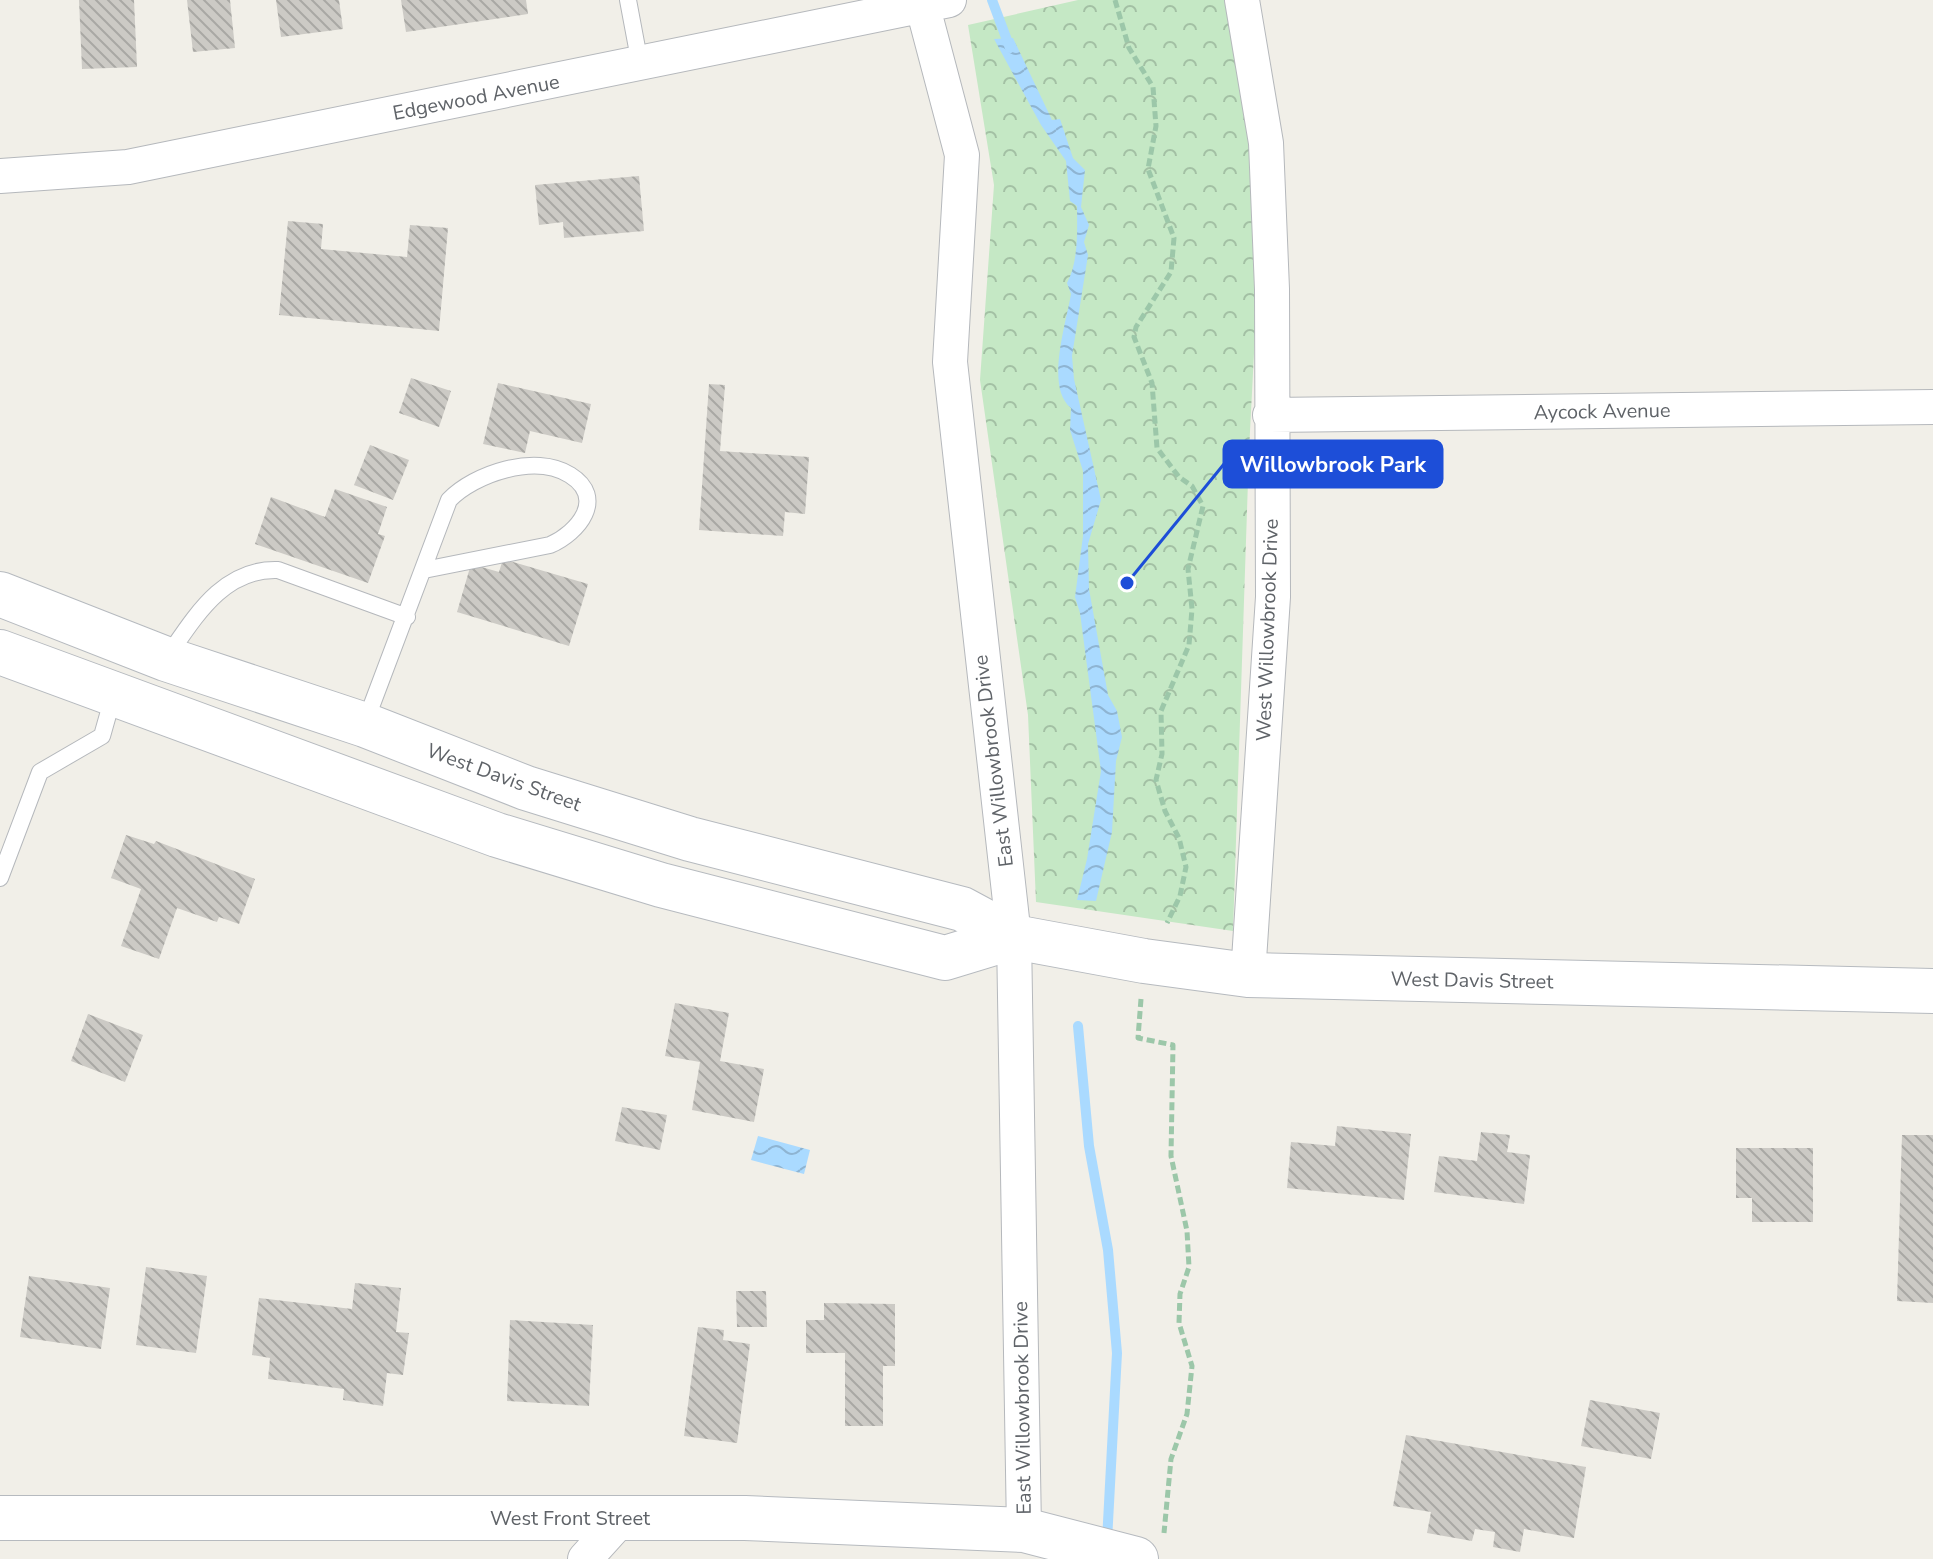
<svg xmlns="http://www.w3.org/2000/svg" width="1933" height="1559" viewBox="0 0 1933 1559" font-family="'Nunito Sans',sans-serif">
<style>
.park{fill:url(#park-crowns)}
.water{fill:url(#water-waves)}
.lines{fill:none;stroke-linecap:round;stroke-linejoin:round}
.stream{stroke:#aadaff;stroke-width:10}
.building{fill:url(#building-back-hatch)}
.lane-casing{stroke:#b5b8bc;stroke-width:18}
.street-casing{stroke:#b5b8bc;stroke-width:36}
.secondary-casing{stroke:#b6babf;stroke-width:46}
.path{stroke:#9cc7a9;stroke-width:5;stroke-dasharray:8 4;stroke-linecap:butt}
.lane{stroke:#fff;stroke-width:16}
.street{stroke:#fff;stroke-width:34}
.secondary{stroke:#fff;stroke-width:44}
.labels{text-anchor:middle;stroke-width:7;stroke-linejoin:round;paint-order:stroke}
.street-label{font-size:20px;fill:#5f6368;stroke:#fff}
.leader{fill:none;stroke:#1d4ed8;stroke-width:3}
.callout-dot{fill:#1d4ed8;stroke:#fff;stroke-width:3}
.callout{fill:#1d4ed8;stroke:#1d4ed8;stroke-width:3}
.callout-label{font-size:22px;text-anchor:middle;font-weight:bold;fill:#fff}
</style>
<defs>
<pattern id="park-crowns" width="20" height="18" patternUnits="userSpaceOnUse" patternTransform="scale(2)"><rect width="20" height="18" fill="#c5e8c5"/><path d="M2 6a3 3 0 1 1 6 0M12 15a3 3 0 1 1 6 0" fill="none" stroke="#a3c0a4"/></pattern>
<pattern id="water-waves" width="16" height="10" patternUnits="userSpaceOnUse" patternTransform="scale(2)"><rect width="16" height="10" fill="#aadaff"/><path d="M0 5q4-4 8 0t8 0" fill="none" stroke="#8eb4d2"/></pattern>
<pattern id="building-back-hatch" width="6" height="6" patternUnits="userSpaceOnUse" patternTransform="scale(2)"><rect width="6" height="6" fill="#cccac5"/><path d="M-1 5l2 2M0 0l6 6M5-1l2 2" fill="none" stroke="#a9a8a4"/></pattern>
</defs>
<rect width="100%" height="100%" fill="#f1efe8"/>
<path class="park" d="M1078 0H1226L1265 139 1249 451 1233 931 1036 902 1028 715 980 380 994 185 968 25Z"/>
<path class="water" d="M1013 38 1052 120 1060 119 1073 158 1085 170 1081 207 1089 225 1084 242 1088 255 1072 356 1074 379 1101 500 1088 544 1089 589 1108 695 1117 711 1122 737 1116 761 1112 832 1096 901 1077 900 1087 859 1101 771 1080 613 1075 597 1083 536V471L1070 430 1071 408C1045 388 1066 324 1071 294L1067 283C1079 261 1077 229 1077 206L1070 201 1066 161 1041 125 994 39Z
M758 1136 810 1150 804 1174 751 1160Z"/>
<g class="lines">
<path class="stream" d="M992 0 1010 48
M1078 1026 1089 1146 1108 1250 1117 1353 1107 1541"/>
</g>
<path class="building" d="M79 0H134L137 67 82 69Z
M187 0H230L235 48 193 52Z
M276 0H339L343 29 281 37Z
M401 0H526L528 14 406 32Z
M639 176 644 231 564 238 563 222 539 225 535 185Z
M288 221 323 224 321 249 407 257 410 225 448 228 439 331 279 315Z
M411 378 451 391 439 427 399 413Z
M498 383 591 404 582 443 530 431 525 453 483 444Z
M709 384 725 385 720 451 809 457 805 514 785 512 783 536 699 530Z
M370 445 409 460 393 500 354 485Z
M335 489 387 507 378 534 385 536 368 583 255 544 271 497 325 517Z
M503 559 588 584 569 646 457 612 471 564 499 572Z
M126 835 154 844 156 841 255 879 239 924 219 917 217 922 177 908 159 959 121 946 141 889 111 878Z
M675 1003 729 1013 720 1061 764 1069 754 1122 692 1110 700 1062 665 1056Z
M88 1014 143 1035 125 1082 71 1061Z
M622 1107 667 1115 660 1150 615 1141Z
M1337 1126 1411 1134 1404 1200 1287 1188 1291 1142 1335 1146Z
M1481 1132 1510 1135 1507 1152 1530 1155 1524 1204 1434 1192 1439 1156 1477 1161Z
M1902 1135H1933V1303L1897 1301Z
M1736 1148H1813V1222H1752V1198H1736Z
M146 1267 207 1276 196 1353 136 1345Z
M29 1276 110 1288 101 1349 20 1337Z
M355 1283 401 1288 396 1332 409 1333 403 1375 387 1373 383 1406 343 1400 344 1389 268 1379 270 1358 252 1355 259 1298 352 1309Z
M736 1291H766L767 1327H737Z
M824 1303 895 1304V1366H883V1426H845V1353H806V1320H824Z
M510 1320 593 1325 589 1406 507 1401Z
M698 1327 724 1330 723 1340 750 1344 737 1443 684 1436Z
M1590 1400 1660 1413 1651 1459 1581 1446Z
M1406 1435 1586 1467 1574 1538 1524 1529 1520 1552 1493 1547 1495 1532 1475 1529 1472 1541 1427 1533 1431 1512 1393 1506Z"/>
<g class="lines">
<defs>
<path id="lane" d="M628 0 640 64
M167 657C195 617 223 568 278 570L407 617
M365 723 449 500C474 474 535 453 570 475 607 498 578 533 550 545L424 570
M0 878 40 772 102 736 113 697"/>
<path id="street" d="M921 0 962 155 950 362 1014 937 1024 1530
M1242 0 1266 143 1272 289 1273 597 1248 975
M0 176 128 167 949 0
M1270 415 1933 407
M585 1559 622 1518"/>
<path id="secondary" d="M0 594 166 659 365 725 526 788 690 839 962 909 1014 937 1144 961 1248 975 1933 991
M0 652 497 835 661 885 945 958 1014 937
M0 1518H745L1024 1530 1136 1559"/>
</defs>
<use href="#lane" class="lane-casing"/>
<use href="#street" class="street-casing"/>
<use href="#secondary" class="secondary-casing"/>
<path class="path" d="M1115 0 1129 48 1153 87 1156 126 1148 169 1174 238 1171 272 1136 327 1134 337 1152 383 1157 448 1179 477 1192 486 1203 506 1188 569 1192 609 1189 645 1161 711 1162 754 1156 780 1165 811 1179 838 1186 867 1180 896 1167 923
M1141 999 1138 1038 1173 1045 1171 1156 1187 1231 1189 1267 1180 1294 1179 1323 1192 1366 1187 1414 1171 1459 1164 1533"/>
<use href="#lane" class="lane"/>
<use href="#street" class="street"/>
<use href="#secondary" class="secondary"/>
</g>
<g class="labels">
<g class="street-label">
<text transform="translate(476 97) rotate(-11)" y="7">Edgewood Avenue</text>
<text transform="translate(1602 411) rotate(-1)" y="7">Aycock Avenue</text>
<text transform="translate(1267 630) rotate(-88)" y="7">West Willowbrook Drive</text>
<text transform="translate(993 761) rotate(-97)" y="7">East Willowbrook Drive</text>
<text transform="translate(504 777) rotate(20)" y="7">West Davis Street</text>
<text transform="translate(1472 980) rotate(1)" y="7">West Davis Street</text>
<text transform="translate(1022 1408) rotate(-91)" y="7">East Willowbrook Drive</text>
<text x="570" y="1525">West Front Street</text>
</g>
</g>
<path class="leader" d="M1127 583L1224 464"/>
<circle class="callout-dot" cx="1127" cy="583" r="8"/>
<rect class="callout" x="1224" y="441" width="218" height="46" rx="8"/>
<g class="callout-label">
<text x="1333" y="472">Willowbrook Park</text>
</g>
</svg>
